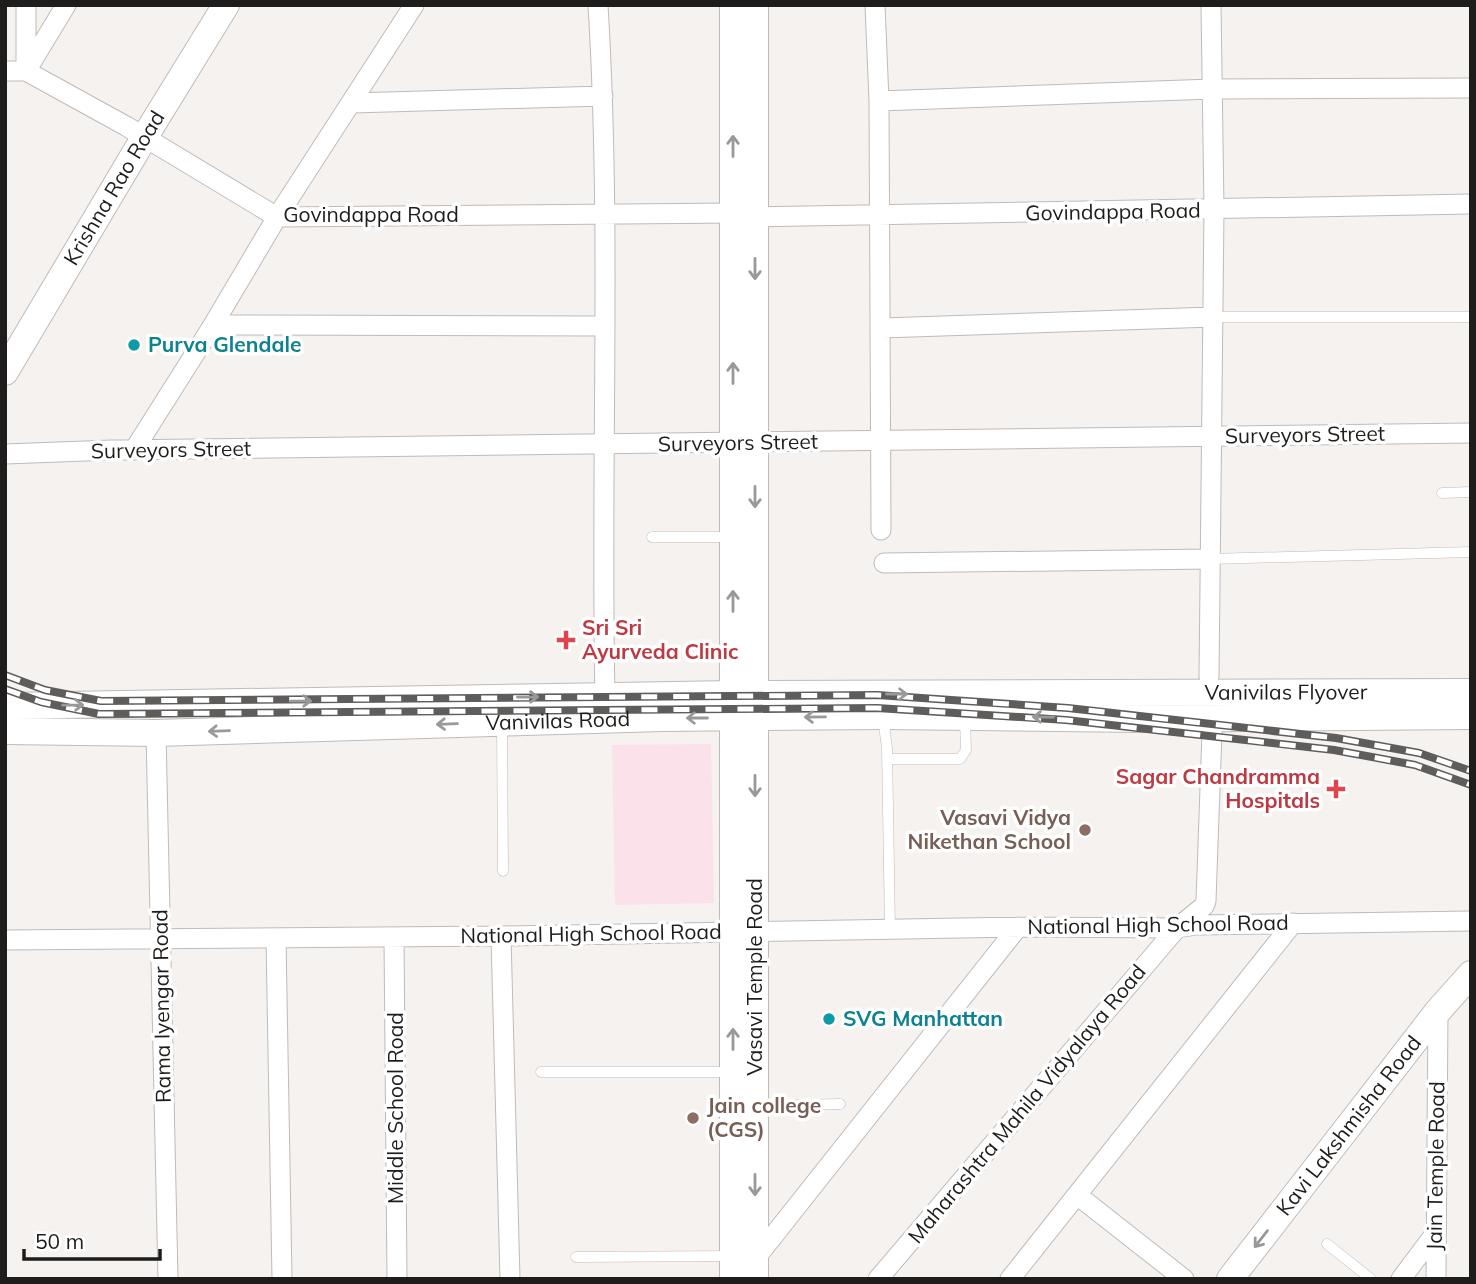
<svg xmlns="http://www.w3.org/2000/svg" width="1476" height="1284" viewBox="0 0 1476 1284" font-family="Mulish,sans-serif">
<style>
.industrial{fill:#fbe1ea}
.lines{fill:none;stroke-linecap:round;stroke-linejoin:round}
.lane-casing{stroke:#bfbbb8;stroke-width:11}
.street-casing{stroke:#bfbbb8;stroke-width:21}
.secondary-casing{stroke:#bfbbb8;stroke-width:28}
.lane{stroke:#fff;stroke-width:10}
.street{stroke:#fff;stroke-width:19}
.secondary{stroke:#fff;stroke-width:26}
.rail-casing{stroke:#5f5d5c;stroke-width:8}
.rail{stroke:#fff;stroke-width:5;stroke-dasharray:16;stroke-linecap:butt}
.oneway{stroke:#9a9999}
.culture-dot{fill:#0f9aa8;stroke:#fff;stroke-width:2.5}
.health-dot{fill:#e0444e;stroke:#fff;stroke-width:2.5}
.education-dot{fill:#8d6e63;stroke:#fff;stroke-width:2.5}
.labels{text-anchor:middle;stroke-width:7;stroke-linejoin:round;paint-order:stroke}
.street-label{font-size:21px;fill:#1e1d1c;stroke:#fff}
.culture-label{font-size:21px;font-weight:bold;fill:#0d838f;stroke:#fff;text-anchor:start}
.health-label{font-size:21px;font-weight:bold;fill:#be3a42;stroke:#fff;text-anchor:start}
.education-label{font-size:21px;font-weight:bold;fill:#785e54;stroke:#fff;text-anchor:end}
</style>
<rect width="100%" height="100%" fill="#f6f2ef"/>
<path class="industrial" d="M711 744 714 903 615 905 612 745Z"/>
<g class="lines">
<defs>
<path id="lane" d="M1213 317H1471
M1442 493 1471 492
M652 537H732
M1210 559 1471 552
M883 717 887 748 890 929
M502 724 503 871
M887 759H960L966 750 965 718
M541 1072H733
M756 1106 840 1104
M1327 1244 1371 1279
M576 1257 733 1256"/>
<path id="street" d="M26 5V70
M598 5C612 235 600 466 605 696
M875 5 879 101 881 530
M5 71H26L126 126 277 217 733 213
M26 71 66 5
M879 101 1212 89 1471 88
M352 103 603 96
M755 217 1471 204
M213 325 604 326
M882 328 1213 317
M134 450 213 325 277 217 414 5
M5 454 112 450 1471 433
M884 563 1210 559
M1209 677 1214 209 1211 5
M156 733 168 1279
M501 936 510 1279
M394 937 397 1279
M276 938 282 1279
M5 940 501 936 1018 927 1177 928 1196 925 1471 921
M1077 1195 1184 1279
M755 1259 1018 927
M878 1279 1177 928 1204 906 1206 901 1212 732
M1010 1279 1293 923
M1401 1279 1434 1235
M1436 1279 1438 1011"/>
<g id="secondary">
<path d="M733 5V1279"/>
<path d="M755 5V1279"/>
<path id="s1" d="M5 372 144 138 226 5"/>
<path id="s2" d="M5 706 733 694 1471 692"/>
<path id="s3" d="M5 731 156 733 662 718 882 716 1141 719 1471 716"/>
<path id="s4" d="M1230 1279 1438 1011 1471 974"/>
</g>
</defs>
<use href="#lane" class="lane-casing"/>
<use href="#street" class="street-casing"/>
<use href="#secondary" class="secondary-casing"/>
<use href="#lane" class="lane"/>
<use href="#street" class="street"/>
<use href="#secondary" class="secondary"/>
<defs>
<path id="rail" d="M5 675 45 690 101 701 877 695 1068 708 1336 738 1419 753 1471 771
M5 689 41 702 99 714 877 708 1066 720 1334 750 1415 765 1471 785"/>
</defs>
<use href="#rail" class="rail-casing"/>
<use href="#rail" class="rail"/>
</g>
<defs><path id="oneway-shaft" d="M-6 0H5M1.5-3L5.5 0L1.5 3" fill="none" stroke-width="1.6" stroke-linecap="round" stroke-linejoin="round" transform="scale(1.75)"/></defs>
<g class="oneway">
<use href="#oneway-shaft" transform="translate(733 146) rotate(-90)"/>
<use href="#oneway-shaft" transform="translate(755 269) rotate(90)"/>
<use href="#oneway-shaft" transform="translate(733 373) rotate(-90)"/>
<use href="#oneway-shaft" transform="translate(755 497) rotate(90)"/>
<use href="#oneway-shaft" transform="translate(733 601) rotate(-90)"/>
<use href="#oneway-shaft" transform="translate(897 694)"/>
<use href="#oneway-shaft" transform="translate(528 697) rotate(-1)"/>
<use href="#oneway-shaft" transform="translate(301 701) rotate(-1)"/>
<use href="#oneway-shaft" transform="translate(73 705) rotate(-1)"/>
<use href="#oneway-shaft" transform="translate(815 717) rotate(179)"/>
<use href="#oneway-shaft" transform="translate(1043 717) rotate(-179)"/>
<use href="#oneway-shaft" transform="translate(697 718) rotate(180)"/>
<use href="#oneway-shaft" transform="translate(447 724) rotate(178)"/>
<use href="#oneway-shaft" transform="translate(219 731) rotate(178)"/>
<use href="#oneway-shaft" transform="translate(755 786) rotate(90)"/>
<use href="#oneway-shaft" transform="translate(733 1039) rotate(-90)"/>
<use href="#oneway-shaft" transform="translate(755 1185) rotate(90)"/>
<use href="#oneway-shaft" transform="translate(1261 1239) rotate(128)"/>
</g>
<g class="culture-dot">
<circle cx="134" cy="345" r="7"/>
<circle cx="829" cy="1019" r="7"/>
</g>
<g class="health-dot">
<path d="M562.5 629.5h7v7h7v7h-7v7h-7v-7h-7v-7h7z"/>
<path d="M1332.5 778.5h7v7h7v7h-7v7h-7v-7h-7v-7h7z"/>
</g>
<g class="education-dot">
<circle cx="1085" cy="830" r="7"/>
<circle cx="693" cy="1118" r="7"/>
</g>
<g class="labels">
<g class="street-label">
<text dy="7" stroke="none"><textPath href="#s1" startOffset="214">Krishna Rao Road</textPath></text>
<text transform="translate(1113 212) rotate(-1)" y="7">Govindappa Road</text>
<text x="371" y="222">Govindappa Road</text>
<text transform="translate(1305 435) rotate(-1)" y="7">Surveyors Street</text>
<text transform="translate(738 443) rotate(-1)" y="7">Surveyors Street</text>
<text transform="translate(171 450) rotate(-1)" y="7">Surveyors Street</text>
<text dy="7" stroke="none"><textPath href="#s2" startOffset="1281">Vanivilas Flyover</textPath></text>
<text dy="7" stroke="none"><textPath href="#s3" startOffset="553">Vanivilas Road</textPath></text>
<text transform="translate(1158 925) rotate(-1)" y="7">National High School Road</text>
<text transform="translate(591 934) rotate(-1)" y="7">National High School Road</text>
<text transform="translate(755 977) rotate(-90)" y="7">Vasavi Temple Road</text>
<text transform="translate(162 1006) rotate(-91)" y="7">Rama Iyengar Road</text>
<text transform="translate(1027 1104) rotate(-50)" y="7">Maharashtra Mahila Vidyalaya Road</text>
<text transform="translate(396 1108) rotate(-90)" y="7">Middle School Road</text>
<text dy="7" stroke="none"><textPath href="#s4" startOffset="194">Kavi Lakshmisha Road</textPath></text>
<text transform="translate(1436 1166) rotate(-89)" y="7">Jain Temple Road</text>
</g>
<g class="culture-label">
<text x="148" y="352">Purva Glendale</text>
<text x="843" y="1026">SVG Manhattan</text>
</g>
<g class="health-label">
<text x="582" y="635">Sri Sri<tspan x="582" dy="24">Ayurveda Clinic</tspan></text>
<text x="1320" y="784" text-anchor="end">Sagar Chandramma<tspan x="1320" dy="24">Hospitals</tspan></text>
</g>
<g class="education-label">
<text x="1071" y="825">Vasavi Vidya<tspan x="1071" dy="24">Nikethan School</tspan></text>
<text x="707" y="1113" text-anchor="start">Jain college<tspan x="707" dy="24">(CGS)</tspan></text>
</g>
</g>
<rect width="1476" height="1284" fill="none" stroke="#1e1d1c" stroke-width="14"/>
<path d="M24 1249v10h136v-10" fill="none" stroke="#1e1d1c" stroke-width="3.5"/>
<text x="35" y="1249" font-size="21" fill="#1e1d1c" stroke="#ffffff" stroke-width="5" paint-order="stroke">50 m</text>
</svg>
